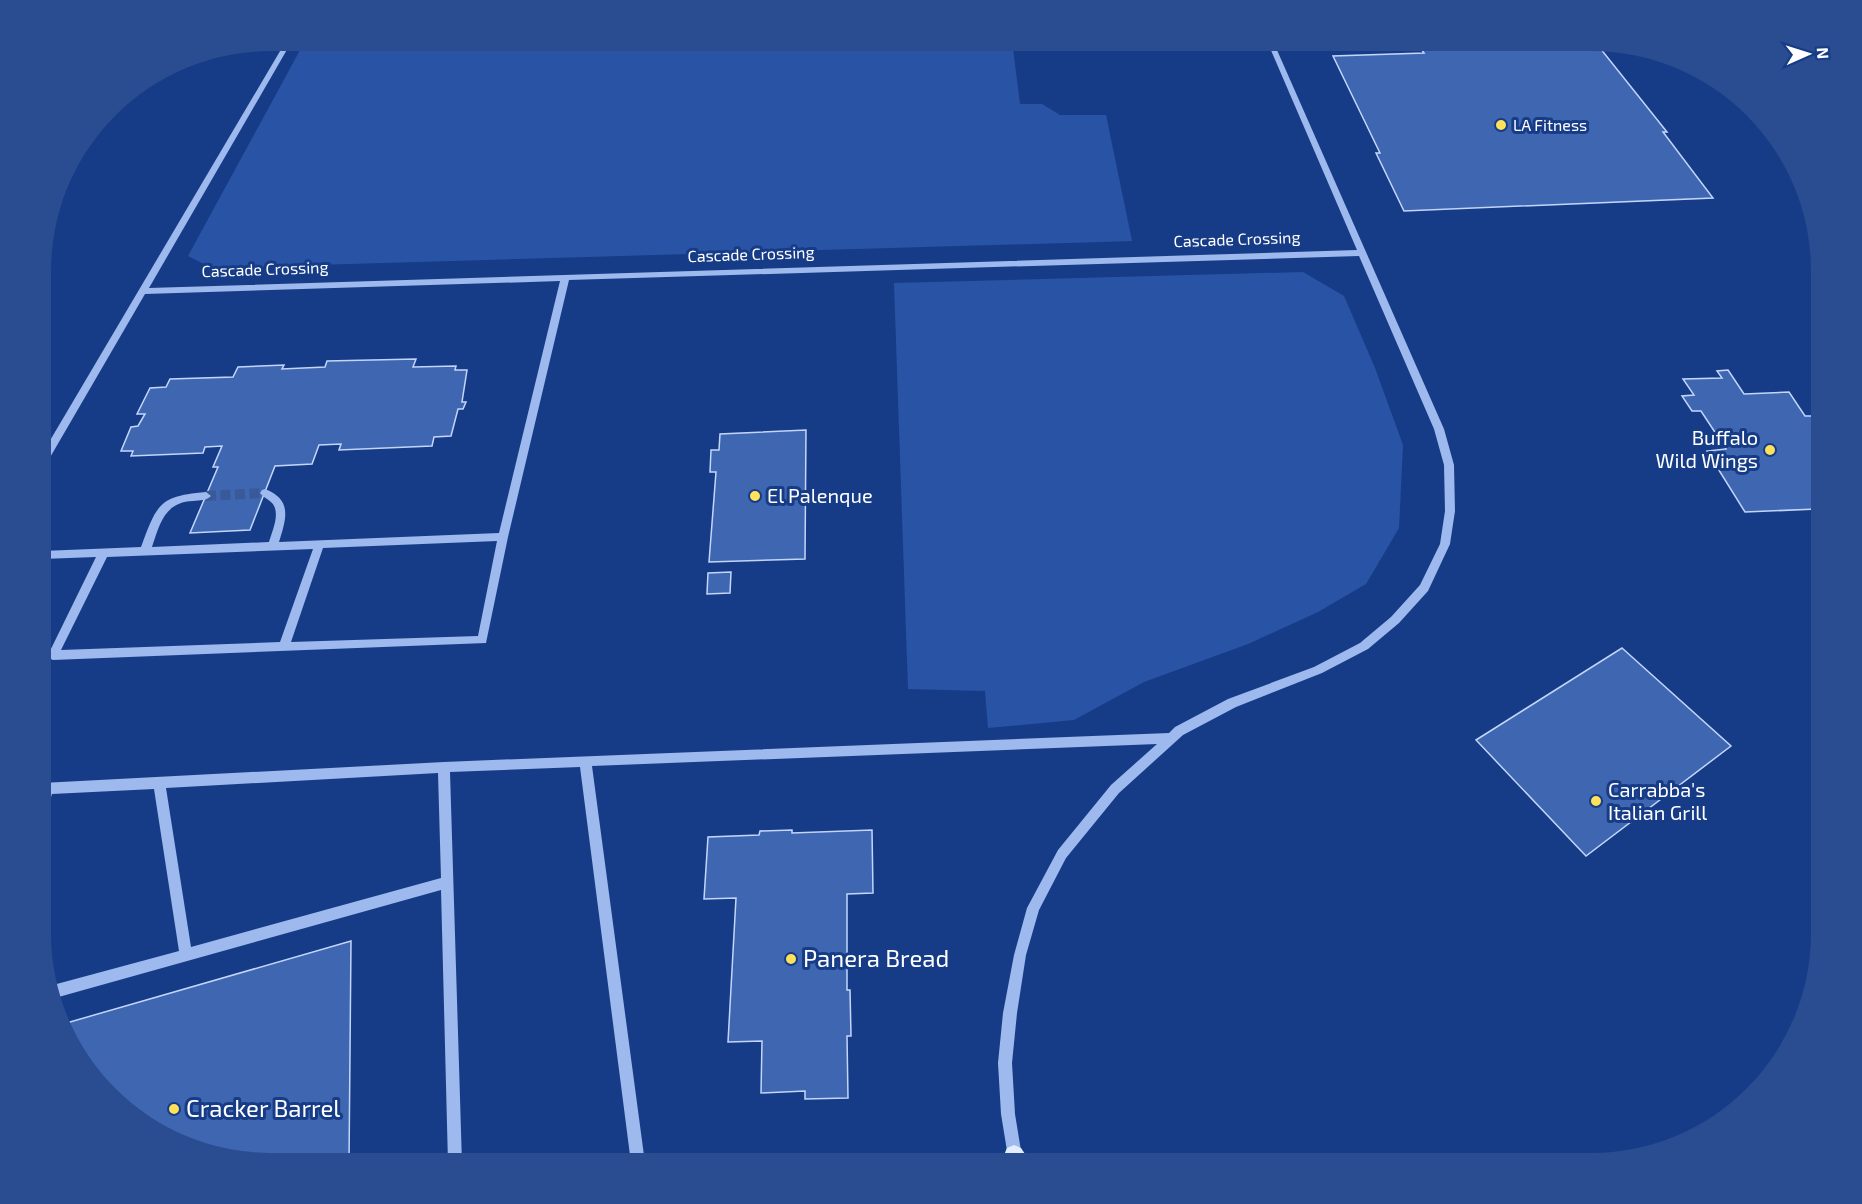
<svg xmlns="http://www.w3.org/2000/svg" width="1862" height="1204" viewBox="0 0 1862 1204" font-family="'Exo 2',sans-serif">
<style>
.green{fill:#2954a5}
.building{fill:#3f66b1;stroke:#c3d6fa;stroke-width:1.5}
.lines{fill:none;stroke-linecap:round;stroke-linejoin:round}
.minor-tunnel{stroke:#3a5999;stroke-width:10;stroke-dasharray:10 4.5;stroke-linecap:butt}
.minor{fill:#9db9ed;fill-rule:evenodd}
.major{fill:#e4ecff;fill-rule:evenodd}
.rail-casing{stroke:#fff;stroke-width:4.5}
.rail{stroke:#173c87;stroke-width:3;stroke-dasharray:10;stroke-linecap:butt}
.poi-dot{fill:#ffe15a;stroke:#173c87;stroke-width:2}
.labels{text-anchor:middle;stroke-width:6;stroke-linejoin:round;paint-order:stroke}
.far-poi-label{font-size:16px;fill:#fff;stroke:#173c87;text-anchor:start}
.far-street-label{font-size:16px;fill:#fff;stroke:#173c87}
.poi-label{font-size:20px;fill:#fff;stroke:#173c87;text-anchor:start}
.near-poi-label{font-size:24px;fill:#fff;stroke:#173c87;text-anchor:start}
</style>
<rect width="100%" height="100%" fill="#173c87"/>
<path class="green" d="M305 41H1012L1020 104H1042L1060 115H1106L1132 241 315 265 223 270 208 266 188 256Z
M1303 272 1344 296 1375 368 1403 445 1399 528 1366 584 1318 612 1248 644 1144 682 1074 720 988 728 985 691 908 689 894 283Z"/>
<path class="building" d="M1461 41 1488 43 1512 50 1600 48 1667 132H1663L1713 198 1404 211 1376 153H1380L1333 56 1424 53 1422 50 1429 47Z
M416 359 413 367 456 366 455 370H467L462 402H466L463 409H458L451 436 434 437 432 446 339 450 341 444 319 445 312 464 275 466 250 530 190 533 218 467H213L222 446 205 447 203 453 131 456 133 451H121L131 427 138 426 145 414H137L150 388 166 387 170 379 233 377 238 367 284 365 282 369 325 367 327 361Z
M1728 370 1744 394 1789 392 1805 416H1821V513L1817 509 1745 512 1707 451 1726 449 1701 411H1692L1682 396 1694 395 1683 379 1722 378 1717 371Z
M806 430 805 559 709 562 716 472H710L711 450H719L720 434Z
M731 572 730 593 707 594 708 573Z
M1622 648 1731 746 1586 856 1476 740Z
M792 830V833L872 830 873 893 847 894V990H850L851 1036H847L848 1098 805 1099V1091L761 1093 762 1041 728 1042 736 898 704 899 708 837 759 835 760 831Z
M351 941 349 1163H271L198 1151 143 1124 72 1048 63 1024Z"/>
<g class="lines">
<path class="minor-tunnel" d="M206 496 265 493"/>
<path class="minor" d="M286 41H292L149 288 1357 250 1267 41H1273L1444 429 1454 465 1455 511 1450 544 1428 591 1399 623 1368 649 1322 673 1236 707 1183 735 1119 793 1066 858 1039 910 1026 955 1017 1013 1012 1063 1015 1114 1023 1163H1009L1001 1114 998 1063 1003 1013 1014 955 1027 908 1058 850 1111 785 1157 744 592 766 645 1163H631L580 767 450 772 462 1163H448L441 890 55 998 51 986 53 985 179 951 154 789 52 794 46 813 42 814V783L444 762 1169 733 1175 727 1228 699 1314 667 1360 643 1391 617 1420 585 1440 544 1445 511 1444 465 1434 429 1359 256 569 280 508 537 486 643 53 660 49 658 48 655 96 557 42 559V551L141 547C157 504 159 496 206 492L211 496C206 501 200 500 193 501 165 502 160 523 152 547L269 542C272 531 281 513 272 503 268 499 263 497 260 493L262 490 265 489C293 500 286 519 279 542L499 533 560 281 145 294 45 466 42 467V454ZM497 541 478 636 291 642 323 548ZM313 549 280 642 61 650 107 557ZM438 773 441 878 191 947 166 788Z"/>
<path class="major" d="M1014 1145 1021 1148 1031 1163H1008L1004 1155 1007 1148Z"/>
<defs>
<path id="rail" d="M61 182 122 96"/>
</defs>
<use href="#rail" class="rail-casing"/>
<use href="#rail" class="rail"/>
</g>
<g class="poi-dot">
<circle cx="1501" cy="125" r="6"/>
<circle cx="1770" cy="450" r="6"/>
<circle cx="755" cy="496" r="6"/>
<circle cx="1596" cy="801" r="6"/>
<circle cx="791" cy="959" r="6"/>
<circle cx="174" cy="1109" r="6"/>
</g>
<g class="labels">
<g class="far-poi-label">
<text x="1513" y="131">LA Fitness</text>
</g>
<g class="far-street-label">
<text transform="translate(1237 239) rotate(-2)" y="6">Cascade Crossing</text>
<text transform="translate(751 254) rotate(-2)" y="6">Cascade Crossing</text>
<text transform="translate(265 269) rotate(-2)" y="6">Cascade Crossing</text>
</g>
<g class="poi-label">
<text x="1758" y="445" text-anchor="end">Buffalo<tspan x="1758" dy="23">Wild Wings</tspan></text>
<text x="767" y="503">El Palenque</text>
<text x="1608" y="797">Carrabba's<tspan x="1608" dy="23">Italian Grill</tspan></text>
</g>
<g class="near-poi-label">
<text x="803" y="967">Panera Bread</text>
<text x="186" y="1117">Cracker Barrel</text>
</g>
</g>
<path d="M0 0H1862V1204H0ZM271 51H1591A220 220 0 0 1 1811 271V933A220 220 0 0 1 1591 1153H271A220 220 0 0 1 51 933V271A220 220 0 0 1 271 51Z" fill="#2a4c91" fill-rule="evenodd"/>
<g transform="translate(1808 54) rotate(87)" stroke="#173c87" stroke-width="4.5" paint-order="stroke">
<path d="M0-4.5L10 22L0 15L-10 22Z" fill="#ffffff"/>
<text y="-9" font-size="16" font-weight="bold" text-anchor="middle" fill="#ffffff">N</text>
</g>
</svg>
